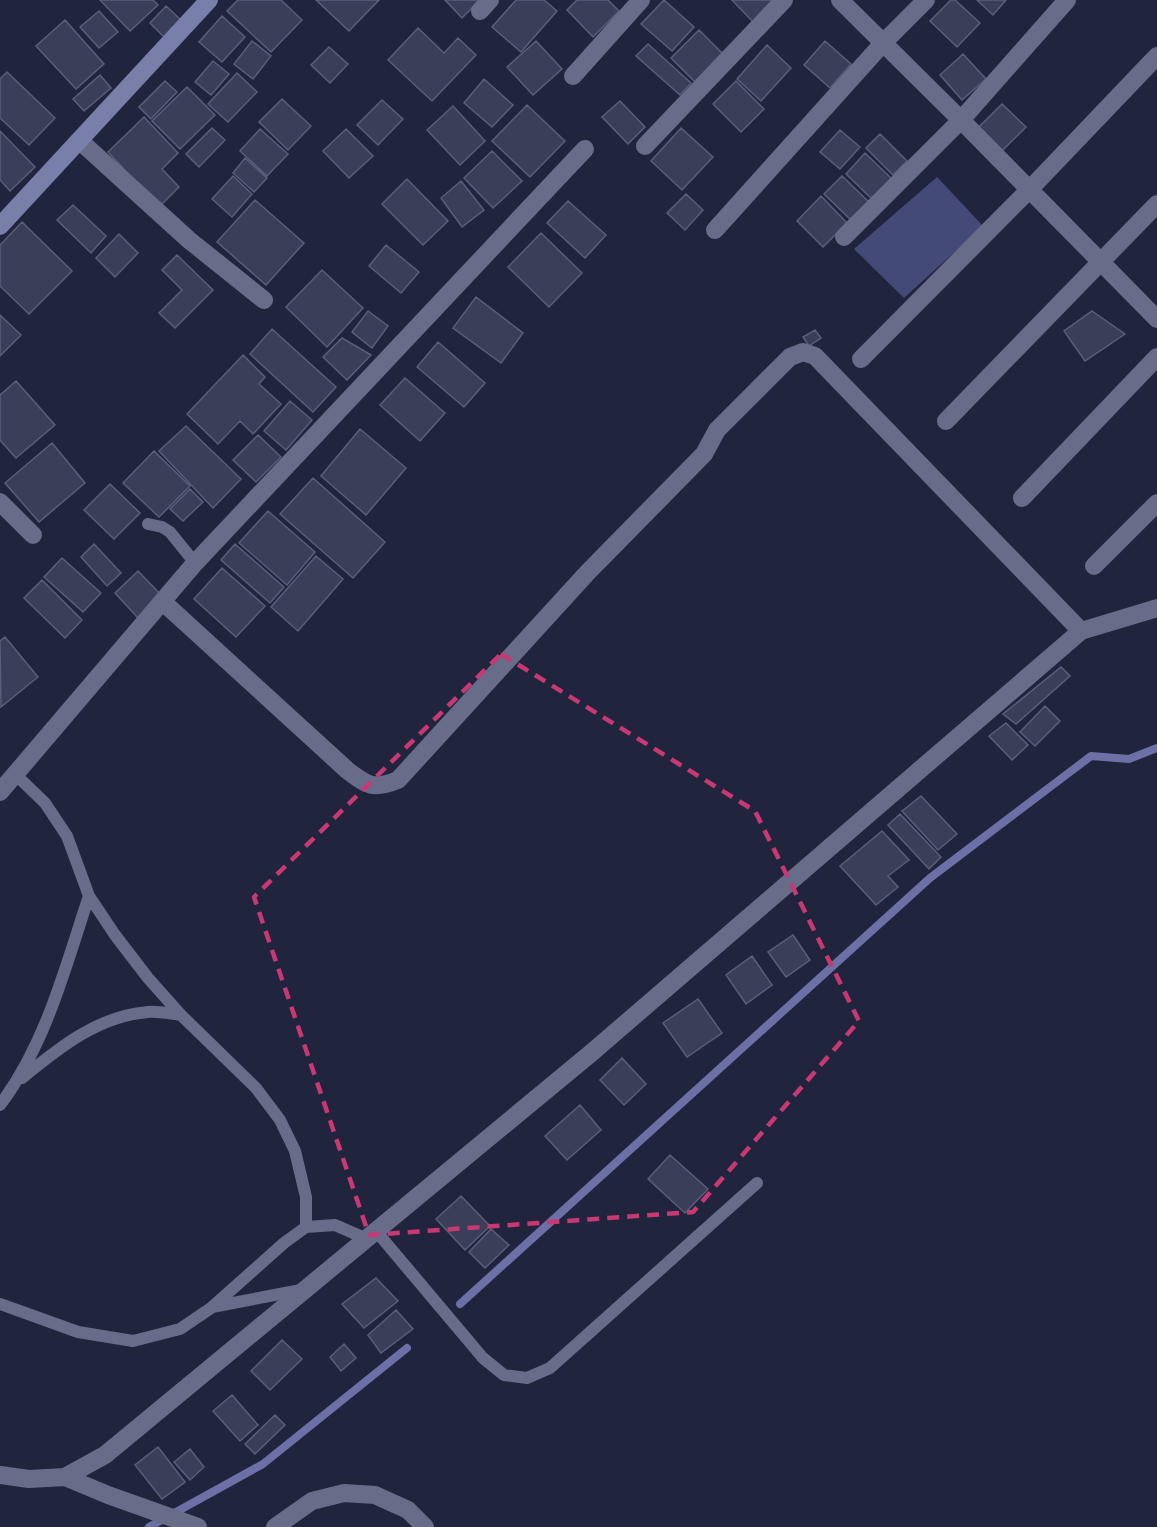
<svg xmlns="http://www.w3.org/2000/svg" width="1157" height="1527" viewBox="0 0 1157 1527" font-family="Barlow,sans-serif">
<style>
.green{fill:#434a78}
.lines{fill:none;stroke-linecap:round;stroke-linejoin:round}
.stream{stroke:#6c70a7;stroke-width:8}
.building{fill:#3a3e59;stroke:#595e7a;stroke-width:1.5}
.lane{stroke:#676c89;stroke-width:12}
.street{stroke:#676c89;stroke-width:18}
.secondary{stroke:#787fa8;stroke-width:18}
.marked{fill:none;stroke:#c83873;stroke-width:4.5;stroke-dasharray:12 8;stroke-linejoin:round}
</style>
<rect width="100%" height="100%" fill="#21243d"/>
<path class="green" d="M937 177 983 226 904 298 854 249Z"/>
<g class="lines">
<path class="stream" d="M460 1304 930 878 1091 756 1129 759 1157 748
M149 1527 263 1464 407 1348"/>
</g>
<path class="building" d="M100 0H153L158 5 130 31Z
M238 0H281L302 20 271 52 227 11Z
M316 0H379L349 31Z
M445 0H480L462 18Z
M516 0H544L557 11 521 52 492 27Z
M577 0H608L619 11 593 37 567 10Z
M664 0 694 27 672 51 641 24Z
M732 0H775L753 22Z
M951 0H955L980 23 957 47 930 21Z
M977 0H1006L993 15Z
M166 6 181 20 164 37 150 23Z
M99 11 118 32 99 48 80 27Z
M222 16 245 37 222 62 199 42Z
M65 20 104 64 76 89 36 46Z
M418 28 444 53 458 38 476 55 432 101 388 60Z
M699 30 723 54 695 82 671 58Z
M252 41 271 56 253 79 234 64Z
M536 41 562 69 533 95 507 67Z
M825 41 851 64 830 88 804 65Z
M648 44 691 83 680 95 636 56Z
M767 45 791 68 761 101 737 79Z
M329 47 348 64 330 83 311 65Z
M963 54 986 79 962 100 940 75Z
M213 61 229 74 211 95 195 82Z
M7 72 55 118 29 145 0 118V79Z
M237 73 257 92 228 122 208 104Z
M100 75 111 88 84 111 73 99Z
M484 79 513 105 492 127 464 103Z
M165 81 177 92 151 119 139 107Z
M736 81 764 109 741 132 713 104Z
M187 87 215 115 180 149 152 121Z
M282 99 311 126 288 150 259 122Z
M382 100 403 119 378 145 357 125Z
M620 101 645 127 628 144 602 117Z
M1002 104 1026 127 1000 153 977 129Z
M527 105 565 141 530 177 492 141Z
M453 106 485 141 460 165 427 130Z
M144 117 178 153 162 169 179 187 159 207 108 152Z
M212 128 225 140 199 167 186 154Z
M681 128 713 157 682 190 651 161Z
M260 129 288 154 267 176 240 151Z
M346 129 373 156 349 178 323 151Z
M840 130 860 147 840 169 820 152Z
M0 131 35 167 10 191 0 180Z
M880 134 907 161 893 175 866 148Z
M492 151 522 181 493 208 464 178Z
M865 153 893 180 874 201 846 174Z
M245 158 267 178 254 192 233 173Z
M233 176 252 194 232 217 212 199Z
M842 176 871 204 853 222 824 194Z
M407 179 448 221 423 245 382 204Z
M461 181 484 210 462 227 441 198Z
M686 194 703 210 685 230 667 213Z
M821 196 847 223 823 247 797 221Z
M255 200 304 243 266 285 217 242Z
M568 201 606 235 585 258 547 223Z
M73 205 106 236 91 253 57 220Z
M22 222 72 271 29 314 0 286V245Z
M541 233 582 273 549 307 508 267Z
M119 234 138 253 115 277 96 258Z
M386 245 419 272 401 293 369 266Z
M177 255 213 290 175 328 159 313 182 290 162 270Z
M322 270 363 308 327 347 286 307Z
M476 297 523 333 501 363 453 328Z
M368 311 388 326 372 348 352 332Z
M1092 311 1125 334 1085 361 1064 331Z
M0 315 21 335 0 356Z
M272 329 336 387 313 412 250 354Z
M815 330 821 338 809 346 803 337Z
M342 338 371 355 347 380 323 357Z
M438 342 485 383 464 407 417 367Z
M243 355 265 377 259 384 281 404 253 434 240 421 218 444 187 414Z
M405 378 445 413 420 441 380 405Z
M16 381 55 425 16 458 0 440V395Z
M290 401 312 420 286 450 264 431Z
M186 426 241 479 213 508 159 451Z
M360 429 406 468 366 515 321 476Z
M258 435 281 457 256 482 233 460Z
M52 443 85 483 39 522 5 483Z
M154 451 190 486 159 517 123 483Z
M313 478 385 542 353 578 280 514Z
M110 484 140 513 114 539 84 510Z
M190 489 203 502 183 521 170 509Z
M268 511 315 552 287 585 239 543Z
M94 544 121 573 107 586 81 557Z
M235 544 284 587 270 603 221 560Z
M316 556 343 579 298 631 271 607Z
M62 558 101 593 83 612 44 577Z
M222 568 265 606 236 637 194 599Z
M138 571 162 596 138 618 115 593Z
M42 580 82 620 65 638 24 598Z
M5 637 38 677 1 707 0 641Z
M1061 667 1070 676 1016 724 1003 714Z
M1045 706 1060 721 1035 746 1020 732Z
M1006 723 1028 745 1012 760 989 736Z
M921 796 957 834 938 850 902 811Z
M900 814 941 857 929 869 888 825Z
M882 831 909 860 888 876 898 887 876 905 840 866Z
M793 935 810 960 786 977 768 952Z
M752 956 772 985 746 1004 726 975Z
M698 999 722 1033 687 1057 663 1023Z
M622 1058 646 1084 624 1105 600 1080Z
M580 1105 601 1130 567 1160 545 1136Z
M670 1155 708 1189 685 1213 648 1179Z
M461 1196 490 1226 465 1250 436 1219Z
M491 1229 509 1245 485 1268 469 1252Z
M376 1278 398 1301 364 1328 342 1304Z
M396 1310 413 1329 381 1353 368 1335Z
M282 1340 302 1359 270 1390 251 1371Z
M344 1344 356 1358 341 1371 330 1357Z
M232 1395 258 1425 240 1441 213 1411Z
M275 1415 285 1425 255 1454 245 1444Z
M158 1447 185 1482 162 1499 135 1465Z
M190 1449 204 1467 190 1480 174 1462Z"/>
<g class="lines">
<path class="lane" d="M148 524 162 527 170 532 195 563
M15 774 45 803 67 836 89 896 115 935 148 978 181 1015 256 1088 280 1120 295 1151 306 1197V1227
M22 1078C60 1047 98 1016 148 1012 159 1011 171 1014 181 1015
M0 1105C46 1044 65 968 89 896
M376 1231 483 1358 504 1375 527 1378 550 1368 757 1183
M0 1304 78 1332 133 1341 180 1329 211 1308 284 1243 306 1227 335 1225 367 1239
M212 1307 301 1290"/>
<path class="street" d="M840 0 961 120 1157 319
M480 11 490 0
M573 76 641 0
M80 141 189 240 264 300
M645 146 784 0
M715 230 884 42 926 0
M844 237 961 120 1067 0
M861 359 1029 190 1157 56
M946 421 1157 204
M1022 498 1157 357
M0 502 33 535
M1094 566 1157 503
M163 602 347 770C368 786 373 790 398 780L588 572 704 454 717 430 790 357 803 352 815 356 1081 631
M0 792 195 563 585 149
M0 1475 29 1479 65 1477 105 1455 590 1054 1081 631 1157 608
M65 1477 108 1495 198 1527
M275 1527 312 1501 344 1493 375 1495 408 1510 425 1527"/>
<path class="secondary" d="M0 226 209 0"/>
</g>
<path class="marked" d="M501 654 755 811 859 1021 693 1212 369 1235 254 897Z"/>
</svg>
